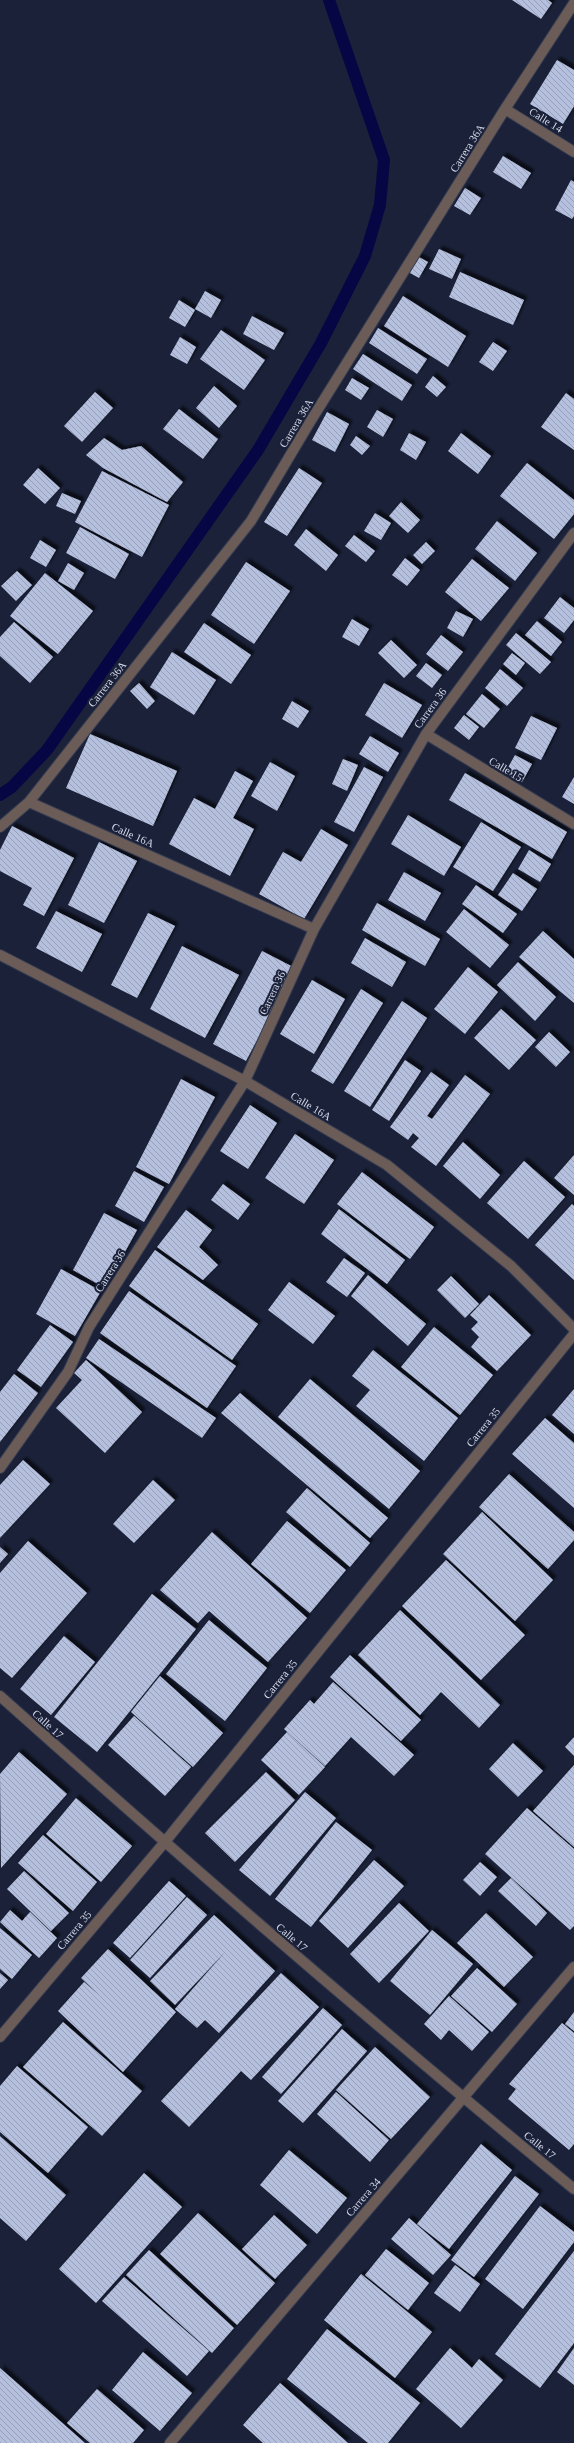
<svg xmlns="http://www.w3.org/2000/svg" width="574" height="2443" viewBox="0 0 574 2443" font-family="Georgia,serif">
<style>
.lines{fill:none;stroke-linecap:round;stroke-linejoin:round}
.stream{stroke:#070644;stroke-width:12}
.building{fill:url(#building-back-hatch);filter:url(#shadow)}
.street-casing{stroke:#343b51;stroke-width:12}
.street{stroke:#6b5c58;stroke-width:10}
.labels{text-anchor:middle;stroke-width:4;stroke-linejoin:round;paint-order:stroke}
.street-label{font-size:11px;fill:#d5dbeb;stroke:#1a2138}
</style>
<defs>
<pattern id="building-back-hatch" width="6" height="6" patternUnits="userSpaceOnUse"><rect width="6" height="6" fill="#b5c0de"/><path d="M-1 5l2 2M0 0l6 6M5-1l2 2" fill="none" stroke="#98a0b8"/></pattern>
<filter id="shadow"><feDropShadow dx="3.5" dy="-3.5" stdDeviation="1" flood-color="#0009"/></filter>
</defs>
<rect width="100%" height="100%" fill="#1a2138"/>
<g class="lines">
<path class="stream" d="M0 795 12 787 47 750 258 450 321 343 365 256 380 205 384 160 329 0"/>
</g>
<path class="building" d="M512 0H548L552 3 541 19Z
M557 60 574 70V106L563 124 530 104Z
M503 156 531 173 521 189 493 172Z
M571 180 574 182V216L572 219 555 210Z
M465 188 481 198 470 215 454 206Z
M439 249 461 259 452 279 429 269Z
M417 256 428 262 419 278 408 272Z
M460 272 524 300 513 325 449 297Z
M205 291 221 300 211 318 195 309Z
M403 296 466 336 448 367 384 326Z
M179 300 195 310 185 327 169 318Z
M252 316 284 333 274 350 243 334Z
M378 328 427 359 417 374 369 343Z
M221 330 265 360 244 390 200 359Z
M180 337 196 347 187 364 170 355Z
M493 342 507 351 493 371 479 362Z
M363 354 412 385 402 401 353 369Z
M433 376 446 387 437 397 425 387Z
M352 378 369 388 361 400 345 390Z
M214 386 237 406 219 428 196 408Z
M95 392 113 408 82 442 64 426Z
M566 393 574 399V450L541 427Z
M179 409 218 439 203 459 163 429Z
M377 410 393 419 383 437 367 427Z
M327 412 349 424 335 452 312 440Z
M409 433 426 442 416 460 400 450Z
M461 433 491 456 478 474 448 451Z
M356 436 370 446 362 455 350 445Z
M104 438 122 450 141 446 183 482 167 502 103 468 86 455Z
M527 463 574 500V514L554 539 500 496Z
M38 468 60 488 45 504 23 485Z
M299 468 322 483 287 536 264 522Z
M102 471 169 505 142 557 75 522Z
M62 493 81 501 75 514 56 506Z
M401 502 420 520 408 533 389 516Z
M375 513 391 523 381 540 364 531Z
M497 521 537 553 515 581 475 549Z
M80 527 129 554 115 579 66 553Z
M306 529 338 555 326 571 294 545Z
M354 535 375 551 366 562 345 546Z
M40 540 56 550 46 567 30 558Z
M426 542 435 551 422 564 413 555Z
M405 558 420 570 407 586 392 575Z
M472 559 509 588 481 621 445 592Z
M246 562 290 591 254 644 211 615Z
M68 563 84 573 74 590 58 581Z
M17 571 32 585 16 601 1 586Z
M45 573 93 611 58 654 10 616Z
M560 597 574 608V620L564 633 544 618Z
M456 611 473 619 463 637 447 628Z
M352 619 369 629 359 646 342 637Z
M537 621 562 642 551 656 525 635Z
M14 622 53 657 30 683 0 656V637Z
M204 623 251 655 231 684 184 652Z
M516 633 551 662 540 674 506 645Z
M441 635 463 652 448 671 426 654Z
M391 640 417 665 404 678 378 653Z
M172 652 216 680 194 715 150 687Z
M512 653 525 663 516 675 503 664Z
M426 663 442 675 432 688 416 676Z
M500 669 523 688 507 706 485 688Z
M139 683 155 701 147 709 130 691Z
M384 683 422 705 402 738 365 715Z
M482 694 500 709 484 728 466 714Z
M292 701 309 711 298 728 282 719Z
M464 715 479 727 469 740 454 728Z
M531 716 557 728 541 760 515 748Z
M90 734 177 771 153 826 66 788Z
M370 736 399 753 388 772 359 754Z
M515 755 532 764 522 782 505 773Z
M343 759 358 765 347 791 332 784Z
M270 762 295 776 277 811 251 796Z
M364 767 383 777 354 832 334 822Z
M235 771 253 781 233 818 254 829 230 876 169 844 194 798 215 809Z
M465 773 567 832 552 859 449 800Z
M574 777V804L562 797Z
M408 815 461 847 444 876 391 844Z
M481 822 521 847 493 891 453 867Z
M12 826 74 858 44 916 23 905 32 888 0 871V850Z
M321 829 348 845 304 919 259 894 283 852 301 862Z
M99 842 137 861 104 923 68 905Z
M529 850 551 864 540 882 518 869Z
M404 872 441 893 425 921 388 900Z
M513 873 537 889 522 911 498 895Z
M476 885 517 914 503 933 462 904Z
M377 903 440 939 425 966 362 930Z
M464 909 509 945 490 968 446 932Z
M56 911 102 934 82 972 36 948Z
M148 913 175 926 137 998 111 985Z
M543 931 574 959V1003L519 957Z
M365 938 406 962 392 987 351 963Z
M182 946 239 975 205 1038 150 1009Z
M262 951 295 968 246 1061 213 1044Z
M518 962 556 997 535 1021 497 985Z
M468 967 498 992 465 1034 434 1009Z
M312 980 345 999 314 1054 280 1034Z
M361 989 383 1003 333 1084 311 1071Z
M402 1001 427 1018 370 1107 344 1091Z
M501 1009 536 1040 509 1070 474 1038Z
M549 1032 570 1052 556 1067 535 1047Z
M405 1060 421 1071 389 1121 372 1110Z
M431 1072 449 1085 427 1116 432 1119 465 1075 490 1094 436 1166 411 1147 419 1138 413 1133 408 1140 390 1127Z
M181 1079 215 1097 169 1184 136 1167Z
M250 1105 277 1123 248 1169 220 1151Z
M295 1134 334 1160 304 1204 265 1178Z
M463 1142 500 1175 480 1199 443 1166Z
M574 1155V1195L554 1178Z
M524 1161 565 1197 528 1239 487 1203Z
M134 1171 164 1187 144 1222 115 1206Z
M362 1172 434 1227 410 1259 337 1204Z
M223 1184 250 1204 238 1220 211 1200Z
M572 1204 574 1206V1280L535 1245Z
M339 1209 405 1260 387 1284 321 1234Z
M186 1210 212 1230 199 1247 218 1265 203 1280 157 1247Z
M104 1213 137 1230 105 1288 73 1270Z
M155 1250 258 1324 232 1360 129 1286Z
M344 1258 365 1273 347 1297 326 1282Z
M61 1269 101 1291 75 1336 36 1314Z
M368 1275 426 1324 408 1346 351 1296Z
M451 1276 479 1304 465 1318 437 1290Z
M289 1282 335 1316 313 1344 268 1310Z
M129 1291 236 1366 207 1408 100 1333Z
M489 1295 531 1335 497 1371 471 1347 479 1337 471 1329 478 1322 470 1315Z
M50 1325 73 1342 41 1387 17 1370Z
M434 1327 493 1375 460 1415 401 1367Z
M99 1339 216 1418 202 1438 86 1358Z
M373 1350 458 1418 424 1461 356 1406 370 1390 352 1376Z
M86 1360 142 1412 105 1453 56 1408 82 1380 74 1373Z
M14 1374 38 1393 0 1442V1392Z
M310 1379 420 1471 389 1509 278 1417Z
M574 1389V1434L552 1415Z
M240 1393 388 1518 370 1538 221 1413Z
M545 1418 574 1443V1508L512 1454Z
M23 1460 50 1484 0 1538V1485Z
M509 1474 574 1532V1540L548 1569 479 1507Z
M153 1480 175 1500 134 1543 113 1524Z
M307 1488 370 1543 350 1567 286 1512Z
M482 1512 553 1580 515 1621 443 1554Z
M287 1521 346 1570 310 1613 251 1564Z
M212 1532 307 1618 268 1662 209 1611 198 1623 160 1590Z
M28 1541 87 1593 12 1678 0 1668V1573Z
M0 1547 8 1554 0 1563Z
M446 1560 525 1635 481 1680 402 1606Z
M152 1594 196 1629 97 1752 54 1717Z
M400 1610 500 1705 479 1728 441 1692 420 1715 358 1655Z
M209 1620 267 1668 225 1721 166 1674Z
M64 1636 95 1662 51 1715 20 1689Z
M350 1655 421 1720 401 1741 330 1677Z
M160 1676 223 1733 193 1767 131 1712Z
M333 1682 414 1755 394 1776 351 1737 325 1766 284 1729 310 1700 314 1704Z
M134 1716 191 1767 165 1796 108 1745Z
M287 1732 325 1767 299 1795 261 1760Z
M574 1737V1756L565 1747Z
M513 1743 543 1771 518 1797 489 1769Z
M19 1752 67 1794 1 1868 0 1774Z
M574 1765V1847L533 1811Z
M266 1772 295 1800 235 1862 205 1833Z
M305 1792 336 1818 270 1896 239 1870Z
M76 1798 132 1846 101 1882 46 1834Z
M527 1808 574 1849V1926L570 1930 485 1854Z
M336 1822 372 1850 311 1927 275 1899Z
M43 1835 97 1882 73 1911 18 1863Z
M374 1860 404 1886 348 1948 319 1921Z
M480 1862 497 1877 480 1896 463 1880Z
M24 1871 69 1913 51 1931 7 1889Z
M511 1878 547 1913 536 1926 498 1891Z
M169 1881 186 1896 130 1958 113 1943Z
M187 1897 207 1915 150 1978 130 1960Z
M399 1903 429 1931 379 1983 350 1954Z
M10 1910 22 1921 30 1912 57 1938 39 1958 0 1922Z
M486 1913 533 1957 504 1987 457 1943Z
M214 1915 275 1971 219 2033 205 2020 197 2028 175 2009 226 1951 175 2005 150 1981Z
M0 1928 32 1955 12 1979 0 1969Z
M432 1930 473 1964 430 2015 390 1981Z
M108 1949 176 2012 123 2072 58 2011 84 1982 99 1995 81 1978Z
M477 1968 517 2004 492 2032 451 1996Z
M0 1973 8 1980 0 1989Z
M281 1973 319 2007 251 2080 241 2071 189 2127 161 2101Z
M449 1996 489 2032 472 2051 449 2030 441 2040 424 2024Z
M323 2008 342 2025 281 2094 262 2077Z
M574 2012V2031L565 2024Z
M63 2022 142 2091 102 2136 23 2067Z
M562 2023 574 2033V2144L569 2150 508 2099 516 2089 509 2084Z
M342 2029 367 2051 303 2123 278 2101Z
M375 2047 430 2097 391 2139 336 2090Z
M17 2066 88 2127 48 2173 0 2132V2086Z
M336 2092 389 2140 370 2162 317 2114Z
M0 2136 66 2195 26 2241 0 2218Z
M481 2144 512 2170 449 2249 417 2224Z
M289 2150 347 2198 317 2234 260 2185Z
M144 2173 182 2207 96 2303 59 2269Z
M515 2176 539 2194 474 2277 451 2260Z
M540 2206 574 2232V2242L523 2309 485 2279Z
M198 2213 275 2283 237 2325 160 2254Z
M274 2215 307 2245 275 2279 242 2249Z
M409 2218 451 2255 433 2275 391 2239Z
M386 2249 429 2283 408 2310 365 2275Z
M149 2250 234 2328 212 2353 126 2275Z
M574 2251V2343L540 2388 495 2354Z
M455 2265 480 2284 460 2312 434 2293Z
M361 2274 432 2332 395 2378 324 2320Z
M124 2277 209 2351 187 2376 102 2301Z
M327 2329 420 2403 388 2443H368L287 2379Z
M450 2348 472 2368 479 2359 503 2380 461 2428 416 2389Z
M574 2348V2385L557 2372Z
M143 2352 192 2393 160 2431 112 2390Z
M0 2368 85 2443H0Z
M280 2383 348 2443H263L243 2425Z
M97 2389 144 2430 133 2443H90L67 2423Z"/>
<g class="lines">
<defs>
<path id="street" d="M505 109 574 152
M426 734 574 824
M29 802 314 929
M0 827 29 802 251 521 310 422 505 109 574 3
M0 955 245 1081 387 1165 511 1266 574 1329
M0 1468 68 1372 89 1327 245 1081 314 929 426 734 574 533
M0 1696C188 1864 379 2029 574 2189
M0 2037 164 1843 574 1334
M170 2443 574 1967"/>
</defs>
<use href="#street" class="street-casing"/>
<use href="#street" class="street"/>
</g>
<g class="labels">
<g class="street-label">
<text transform="translate(546 120) rotate(32)" y="4">Calle 14</text>
<text transform="translate(467 148) rotate(-58)" y="4">Carrera 36A</text>
<text transform="translate(296 423) rotate(-59)" y="4">Carrera 36A</text>
<text transform="translate(107 684) rotate(-52)" y="4">Carrera 36A</text>
<text transform="translate(430 708) rotate(-54)" y="4">Carrera 36</text>
<text transform="translate(506 769) rotate(31)" y="4">Calle 15</text>
<text transform="translate(133 835) rotate(24)" y="4">Calle 16A</text>
<text transform="translate(272 993) rotate(-65)" y="4">Carrera 36</text>
<text transform="translate(311 1106) rotate(31)" y="4">Calle 16A</text>
<text transform="translate(110 1271) rotate(-58)" y="4">Carrera 36</text>
<text transform="translate(483 1427) rotate(-51)" y="4">Carrera 35</text>
<text transform="translate(280 1679) rotate(-51)" y="4">Carrera 35</text>
<text transform="translate(48 1724) rotate(42)" y="4">Calle 17</text>
<text transform="translate(74 1930) rotate(-50)" y="4">Carrera 35</text>
<text transform="translate(292 1937) rotate(40)" y="4">Calle 17</text>
<text transform="translate(540 2145) rotate(39)" y="4">Calle 17</text>
<text transform="translate(363 2197) rotate(-49)" y="4">Carrera 34</text>
</g>
</g>
</svg>
